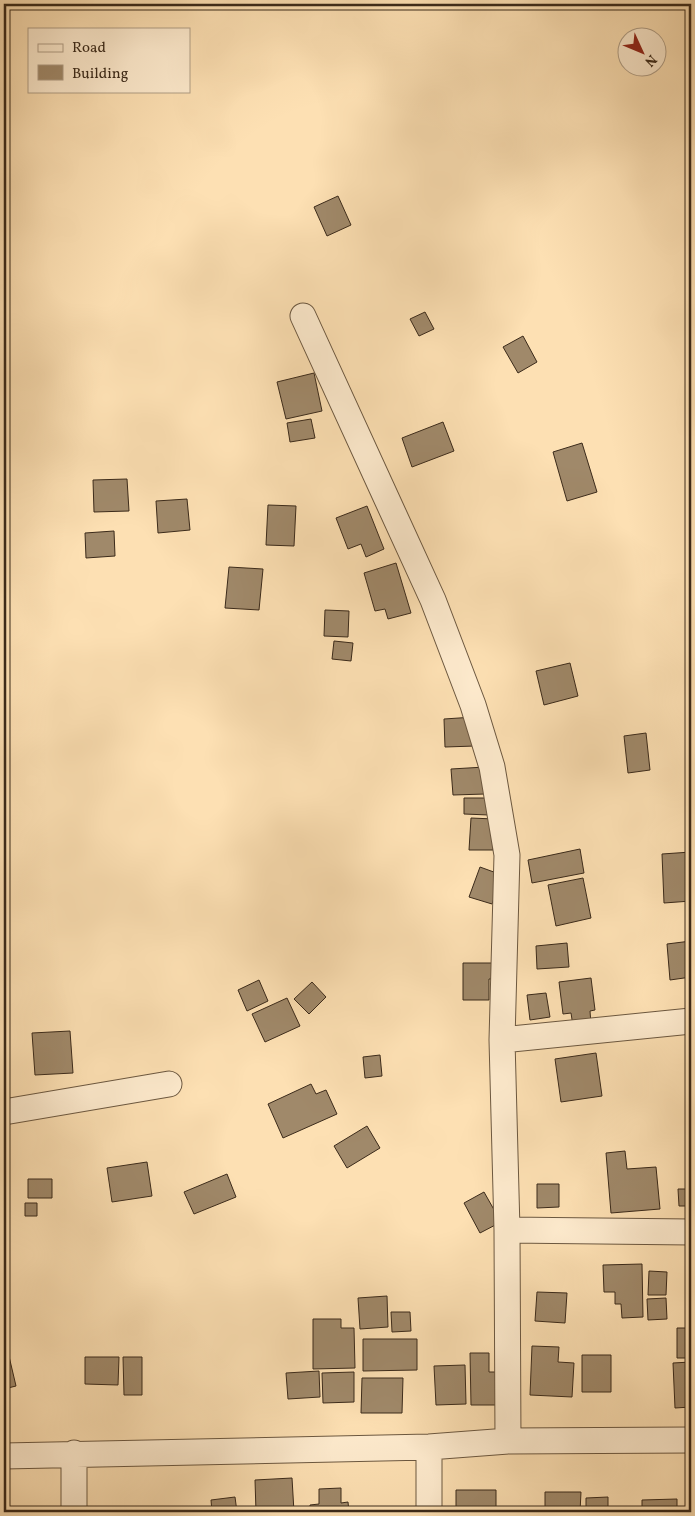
<svg xmlns="http://www.w3.org/2000/svg" width="695" height="1516" viewBox="0 0 695 1516" font-family="Vollkorn,serif">
<style>
.building{fill:#a0896a;stroke:#3b2a1a}
.lines{fill:none;stroke-linecap:round;stroke-linejoin:round}
.minor-casing{stroke:#6c5840;stroke-width:27}
.minor{stroke:#feebce;stroke-width:25}
</style>
<rect width="100%" height="100%" fill="#fde0b3"/>
<filter id="stains"><feTurbulence type="fractalNoise" baseFrequency=".004" numOctaves="4"/><feColorMatrix values="0 0 0 0 .2 0 0 0 0 .09 0 0 0 0 .02 0 0 0 .5 -.17"/></filter>
<radialGradient id="worn" r=".72"><stop offset=".6" stop-color="#630" stop-opacity="0"/><stop offset="1" stop-color="#630" stop-opacity=".3"/></radialGradient>
<path class="building" d="M338 196 351 225 327 236 314 207Z
M425 312 434 329 419 336 410 319Z
M523 336 537 362 518 373 503 347Z
M314 373 322 411 286 419 277 382Z
M311 419 315 438 290 442 287 423Z
M443 422 454 451 412 467 402 438Z
M582 443 597 492 567 501 553 452Z
M127 479 129 511 94 512 93 480Z
M187 499 190 530 158 533 156 501Z
M268 505 296 506 294 546 266 545Z
M367 506 384 549 366 557 361 544 348 549 336 518Z
M114 531 115 556 86 558 85 533Z
M396 563 411 613 388 619 385 609 375 611 364 573Z
M229 567 263 569 259 610 225 608Z
M325 610 349 611 348 637 324 636Z
M334 641 353 643 351 661 332 659Z
M570 663 578 696 544 705 536 671Z
M474 717 475 746 445 747 444 719Z
M646 733 650 770 628 773 624 736Z
M485 767V794L453 795 451 769Z
M464 798H489V815L464 814Z
M471 818 494 819 493 850H469Z
M580 849 584 873 532 883 528 860Z
M691 852V901L664 903 662 854Z
M480 867 502 875 492 904 469 897Z
M583 878 591 918 556 926 548 885Z
M691 941V977L670 980 667 944Z
M567 943 569 967 537 969 536 946Z
M463 963H498V979H489V1000H463Z
M591 978 595 1010 590 1011 591 1024 573 1026 571 1013 563 1014 559 982Z
M259 980 268 1001 247 1011 238 990Z
M312 982 326 997 309 1014 294 999Z
M546 993 550 1017 530 1020 527 995Z
M287 998 300 1026 265 1042 252 1014Z
M70 1031 73 1073 35 1075 32 1033Z
M596 1053 602 1096 561 1102 555 1059Z
M380 1055 382 1076 365 1078 363 1057Z
M311 1084 316 1094 326 1090 337 1114 283 1138 268 1104Z
M367 1126 380 1148 347 1168 334 1146Z
M625 1151 627 1169 656 1167 660 1209 611 1213 606 1153Z
M4 1157H5L4 1194Z
M147 1162 152 1196 112 1202 107 1168Z
M227 1174 236 1197 194 1214 184 1192Z
M690 1178H691V1206H679L678 1189H690Z
M28 1179H52V1198H28Z
M537 1184H559V1207L537 1208Z
M484 1192 501 1222 480 1233 464 1203Z
M25 1203H37V1216H25Z
M642 1264 643 1317 622 1318 621 1304H615V1292H604L603 1265Z
M691 1267V1296L689 1268Z
M649 1271 667 1272 666 1295H648Z
M537 1292 567 1293 565 1323 535 1321Z
M387 1296 388 1327 360 1329 358 1298Z
M666 1298 667 1319 648 1320 647 1299Z
M391 1312H410L411 1331 392 1332Z
M313 1319H341V1328H354L355 1368 313 1369Z
M677 1328H691V1358H677Z
M4 1335 16 1386 4 1389Z
M363 1339H417V1370L363 1371Z
M532 1346 559 1347 558 1362 574 1363 572 1397 530 1395Z
M470 1353H489V1372H498V1405H471Z
M582 1355H611V1392H582Z
M85 1357H119L118 1385 85 1384Z
M123 1357H142V1395H124Z
M691 1362V1407L675 1408 673 1363Z
M465 1365 466 1404 436 1405 434 1366Z
M319 1371 320 1397 288 1399 286 1373Z
M354 1372V1402L323 1403 322 1373Z
M362 1378H403L402 1413H361Z
M292 1478 294 1512H256L255 1480Z
M341 1488V1503L348 1502 349 1512H310V1505L319 1504V1489Z
M456 1490H496V1512H456Z
M545 1492H581L580 1512H545Z
M235 1497 237 1512H212L211 1500Z
M608 1497V1512H586V1498Z
M677 1499V1512H642V1500Z"/>
<g class="lines">
<defs>
<path id="minor" d="M303 316 433 600 473 705 492 767 507 855 502 1040 507 1230
M502 1040 691 1021
M4 1112 169 1084
M508 1441 507 1230 691 1232
M429 1447V1512
M4 1456 429 1447 508 1441 691 1440
M74 1512V1453"/>
</defs>
<use href="#minor" class="minor-casing"/>
<use href="#minor" class="minor"/>
</g>
<rect width="695" height="1516" fill="none" stroke="#fde0b3" stroke-width="20"/>
<rect x="5" y="5" width="685" height="1506" fill="none" stroke="#3b2a1a" stroke-width="2.5"/>
<rect x="10" y="10" width="675" height="1496" fill="none" stroke="#3b2a1a"/>
<rect x="28" y="28" width="162" height="65" fill="#feebce" stroke="#b09e86"/>
<rect x="38" y="44" width="25" height="8" fill="#feebce" stroke="#b09e86"/>
<text x="72" y="52" font-size="15" fill="#3b2a1a">Road</text>
<rect x="38" y="65" width="25" height="15" fill="#a0896a" stroke="#b09e86"/>
<text x="72" y="78" font-size="15" fill="#3b2a1a">Building</text>
<g transform="translate(642 52) rotate(134)"><circle r="24" fill="#feebce" stroke="#b09e86"/>
<path d="M0-4L9 19L0 12L-9 19Z" fill="#8f2418"/>
<text y="-8" font-size="14" font-weight="bold" text-anchor="middle" fill="#3b2a1a">N</text>
</g>
<rect width="100%" height="100%" filter="url(#stains)"/>
<rect width="100%" height="100%" fill="url(#worn)"/>
</svg>
